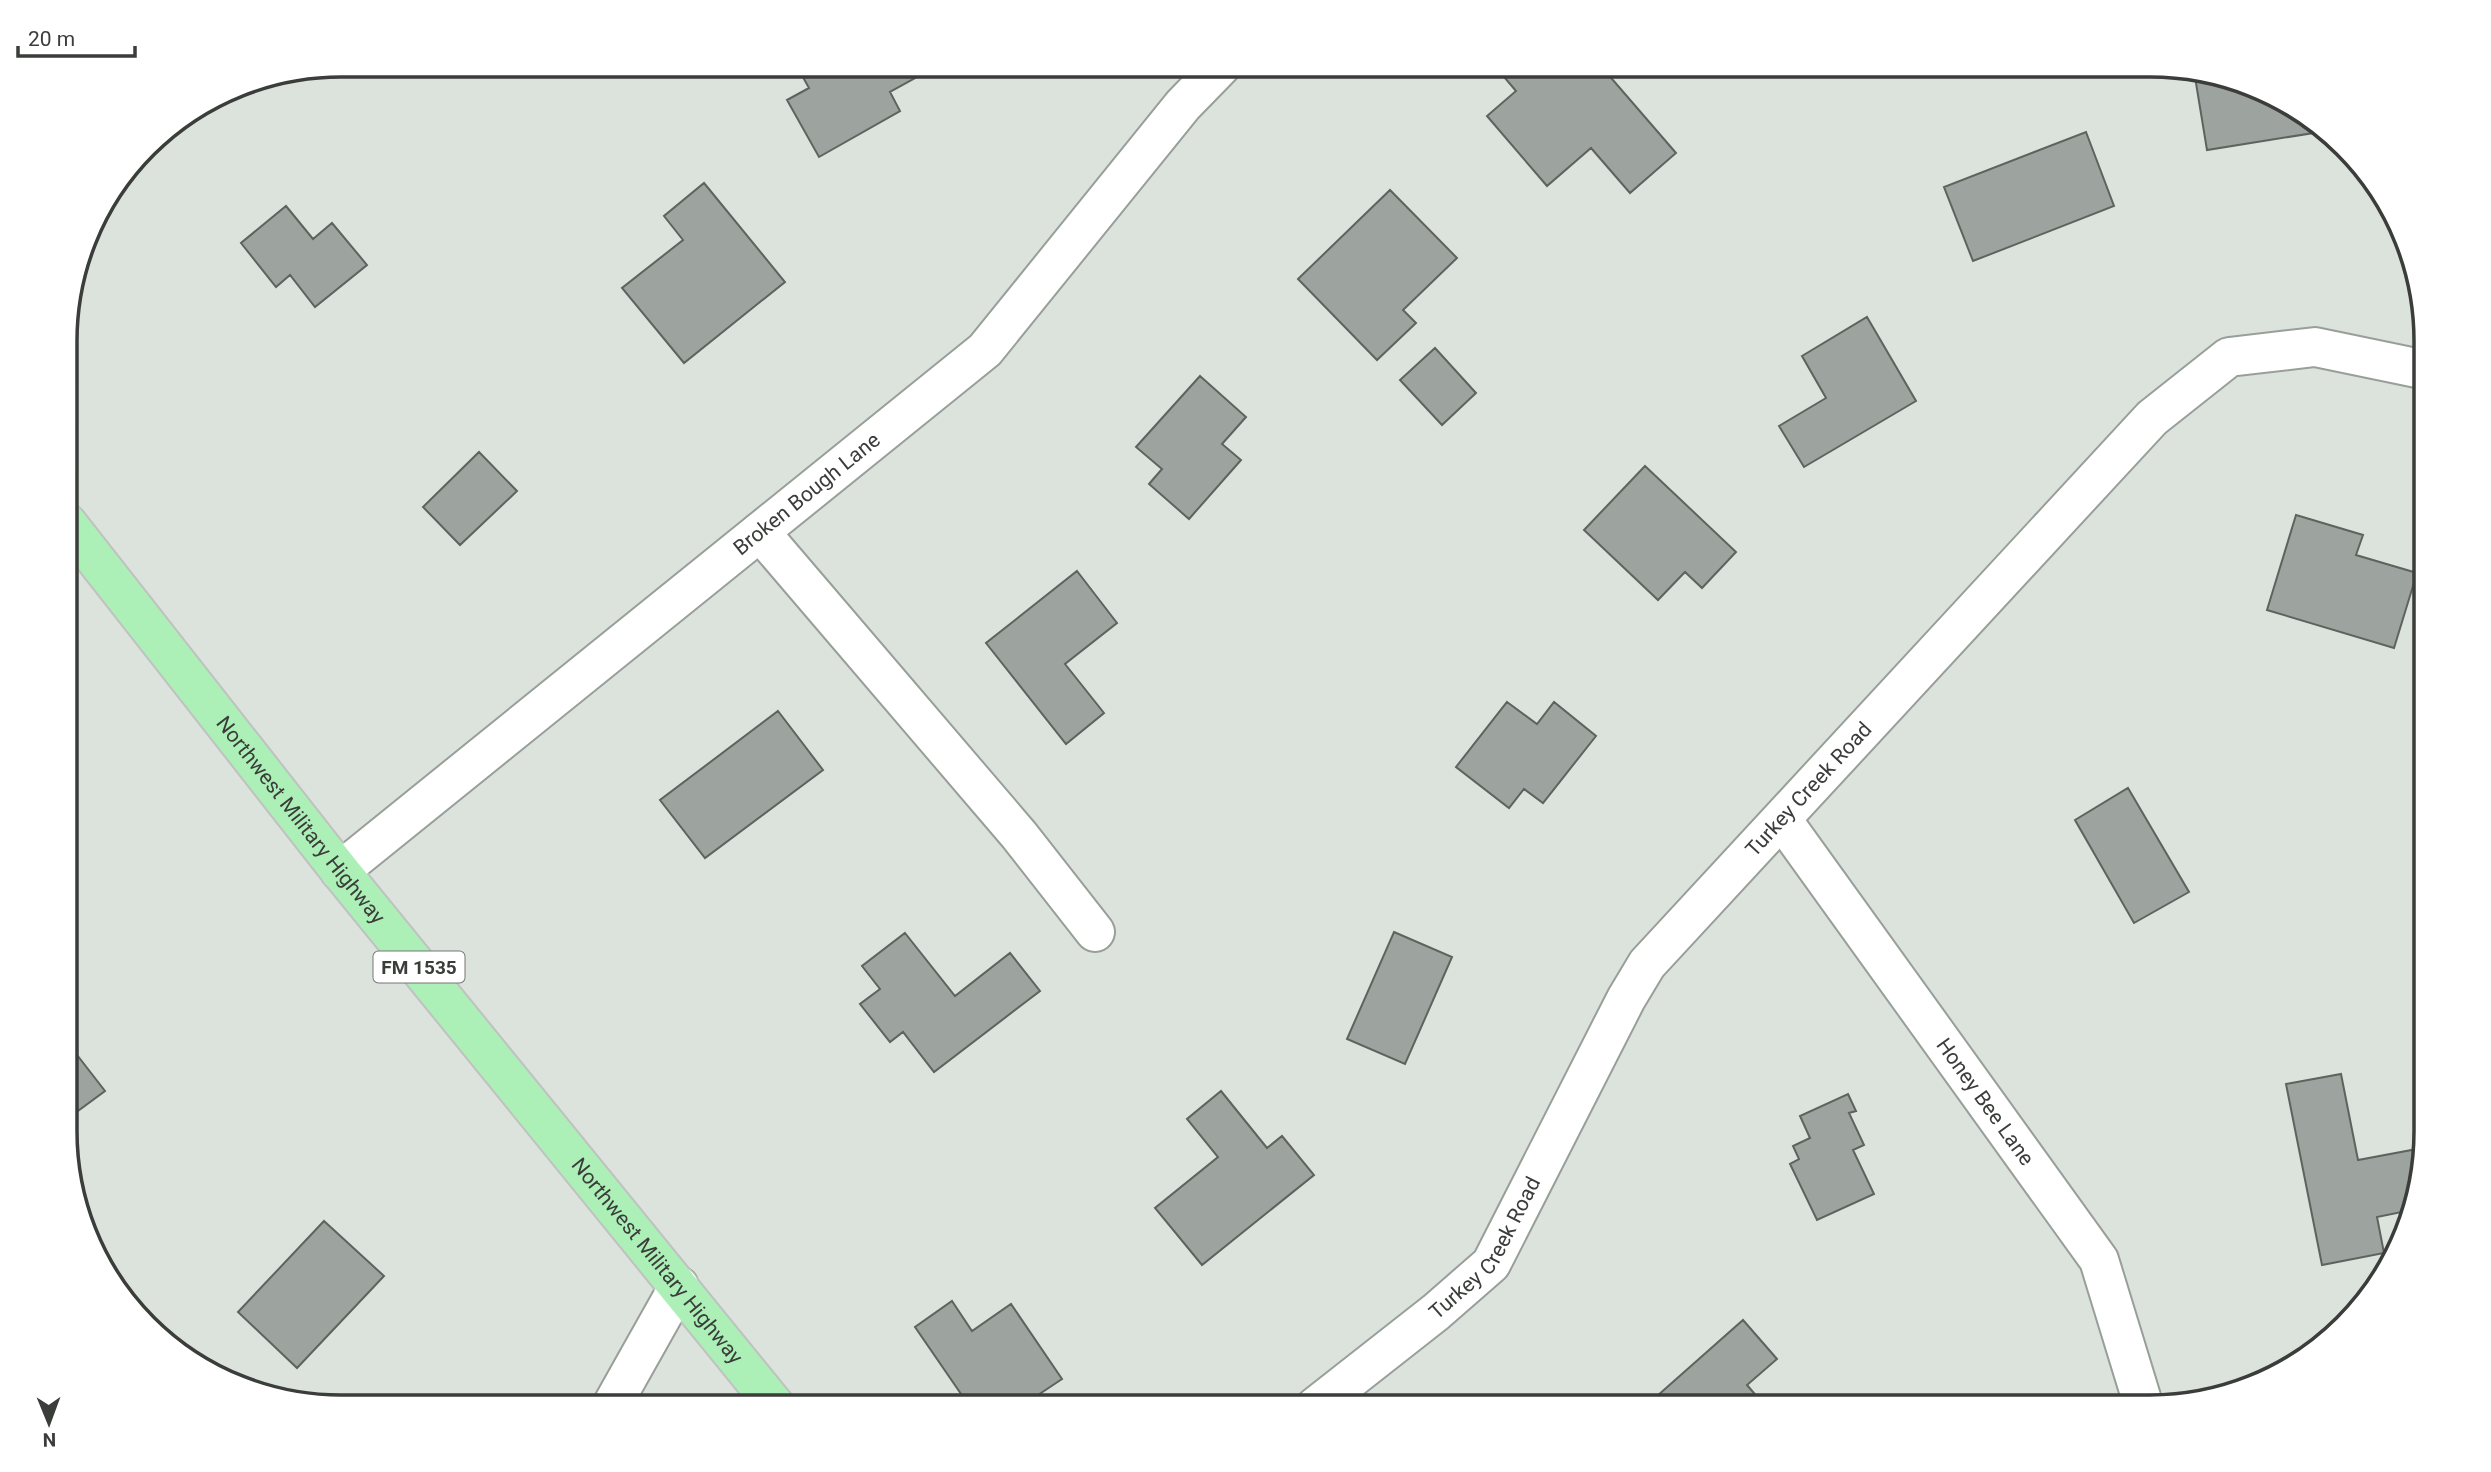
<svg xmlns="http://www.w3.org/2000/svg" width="2491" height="1472" viewBox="0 0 2491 1472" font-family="Roboto,sans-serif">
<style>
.building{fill:#9da39e;stroke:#5e635e;stroke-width:2}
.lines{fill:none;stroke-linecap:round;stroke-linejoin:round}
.minor-casing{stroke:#989f99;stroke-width:42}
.major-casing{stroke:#c0c1c0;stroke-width:42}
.minor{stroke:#fff;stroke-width:38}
.major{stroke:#acf0b7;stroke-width:38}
.labels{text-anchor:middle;stroke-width:6;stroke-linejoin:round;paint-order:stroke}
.shield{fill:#fff;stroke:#757775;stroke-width:2}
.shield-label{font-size:19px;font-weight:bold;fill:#3a3d3a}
.street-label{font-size:21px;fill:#3a3d3a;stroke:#fff}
.rim{fill:none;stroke:#3a3d3a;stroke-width:3.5}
</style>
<rect width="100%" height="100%" fill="#dce3dd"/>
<path class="building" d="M803 65H908L915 78 890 92 900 111 819 157 787 100 809 88 798 68Z
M1507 65H1600L1676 153 1630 193 1591 148 1547 186 1487 116 1516 91 1499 71Z
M2194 71 2222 74 2289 102 2326 131 2207 150Z
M2086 132 2114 206 1973 261 1944 187Z
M704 183 785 282 684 363 622 288 683 240 664 216Z
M1390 190 1457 258 1403 310 1416 323 1377 360 1298 279Z
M286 206 313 239 332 223 367 265 315 307 290 275 276 287 241 243Z
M1867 317 1916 401 1804 467 1779 426 1826 398 1802 356Z
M1435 348 1476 393 1442 425 1400 380Z
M1200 376 1246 417 1222 444 1241 460 1189 519 1149 484 1162 469 1136 447Z
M479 452 517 491 460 545 423 507Z
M1645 466 1736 552 1702 588 1685 572 1658 600 1584 530Z
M2296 515 2363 535 2356 555 2417 573 2394 648 2267 610Z
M1077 571 1117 623 1065 664 1104 713 1066 744 986 643Z
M1507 702 1537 724 1554 702 1596 736 1543 803 1524 789 1509 808 1456 767Z
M778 711 823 770 705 858 660 800Z
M2128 788 2189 892 2134 923 2075 820Z
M1394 932 1452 957 1405 1064 1347 1039Z
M905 933 955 996 1010 953 1040 991 934 1072 903 1032 890 1042 860 1004 880 989 862 966Z
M67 1042 105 1091 67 1119Z
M2341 1074 2358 1160 2417 1149 2420 1167 2407 1211 2377 1217 2384 1253 2322 1265 2286 1084Z
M1221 1091 1267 1148 1282 1136 1314 1175 1202 1265 1155 1208 1218 1157 1187 1119Z
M1848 1094 1856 1111 1849 1113 1864 1145 1853 1150 1874 1194 1817 1220 1790 1164 1799 1159 1793 1146 1810 1138 1800 1116Z
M324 1221 384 1276 297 1368 238 1312Z
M952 1301 972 1331 1011 1304 1062 1379 1020 1407H970L915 1327Z
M1743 1320 1777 1359 1747 1385 1766 1407H1651L1648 1404Z"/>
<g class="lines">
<defs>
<g id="minor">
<path d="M760 532 1019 835 1095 932"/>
<path id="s1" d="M1783 821 2099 1260 2144 1407"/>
<path id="s2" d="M340 871 985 350 1183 105 1222 65"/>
<path d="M611 1407 679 1286"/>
<path id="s3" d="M1315 1407 1436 1312 1491 1264 1626 999 1647 964 2152 418 2229 357 2315 347 2426 370"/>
</g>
<g id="major">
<path id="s4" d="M67 523 340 871 776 1407"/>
</g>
</defs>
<use href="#minor" class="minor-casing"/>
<use href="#major" class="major-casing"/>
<use href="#minor" class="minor"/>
<use href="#major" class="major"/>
</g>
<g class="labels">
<rect class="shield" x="373.5" y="951.5" width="91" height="31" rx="5"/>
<g class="shield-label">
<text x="419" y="974">FM 1535</text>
</g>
<g class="street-label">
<text dy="7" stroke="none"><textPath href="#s2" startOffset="600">Broken Bough Lane</textPath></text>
<text dy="7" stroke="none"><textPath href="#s3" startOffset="803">Turkey Creek Road</textPath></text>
<text dy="7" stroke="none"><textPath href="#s4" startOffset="378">Northwest Military Highway</textPath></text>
<text dy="7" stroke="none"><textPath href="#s1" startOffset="346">Honey Bee Lane</textPath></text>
<text dy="7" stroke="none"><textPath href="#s3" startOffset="236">Turkey Creek Road</textPath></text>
<text dy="7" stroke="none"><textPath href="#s4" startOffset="945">Northwest Military Highway</textPath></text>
</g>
</g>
<path d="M0 0H2491V1472H0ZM341 77H2150A264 264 0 0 1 2414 341V1131A264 264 0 0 1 2150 1395H341A264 264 0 0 1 77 1131V341A264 264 0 0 1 341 77Z" fill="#fff" fill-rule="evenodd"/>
<path class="rim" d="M341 77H2150A264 264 0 0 1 2414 341V1131A264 264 0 0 1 2150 1395H341A264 264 0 0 1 77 1131V341A264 264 0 0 1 341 77Z"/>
<g transform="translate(49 1423) rotate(179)" stroke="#ffffff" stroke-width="5" paint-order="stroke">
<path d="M0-5L12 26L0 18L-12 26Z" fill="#3a3d3a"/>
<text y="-10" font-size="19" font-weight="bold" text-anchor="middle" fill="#3a3d3a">N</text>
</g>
<path d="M18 46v10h117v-10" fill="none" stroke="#3a3d3a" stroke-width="3.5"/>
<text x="28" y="46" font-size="21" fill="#3a3d3a" stroke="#ffffff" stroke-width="5" paint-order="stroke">20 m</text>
</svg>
